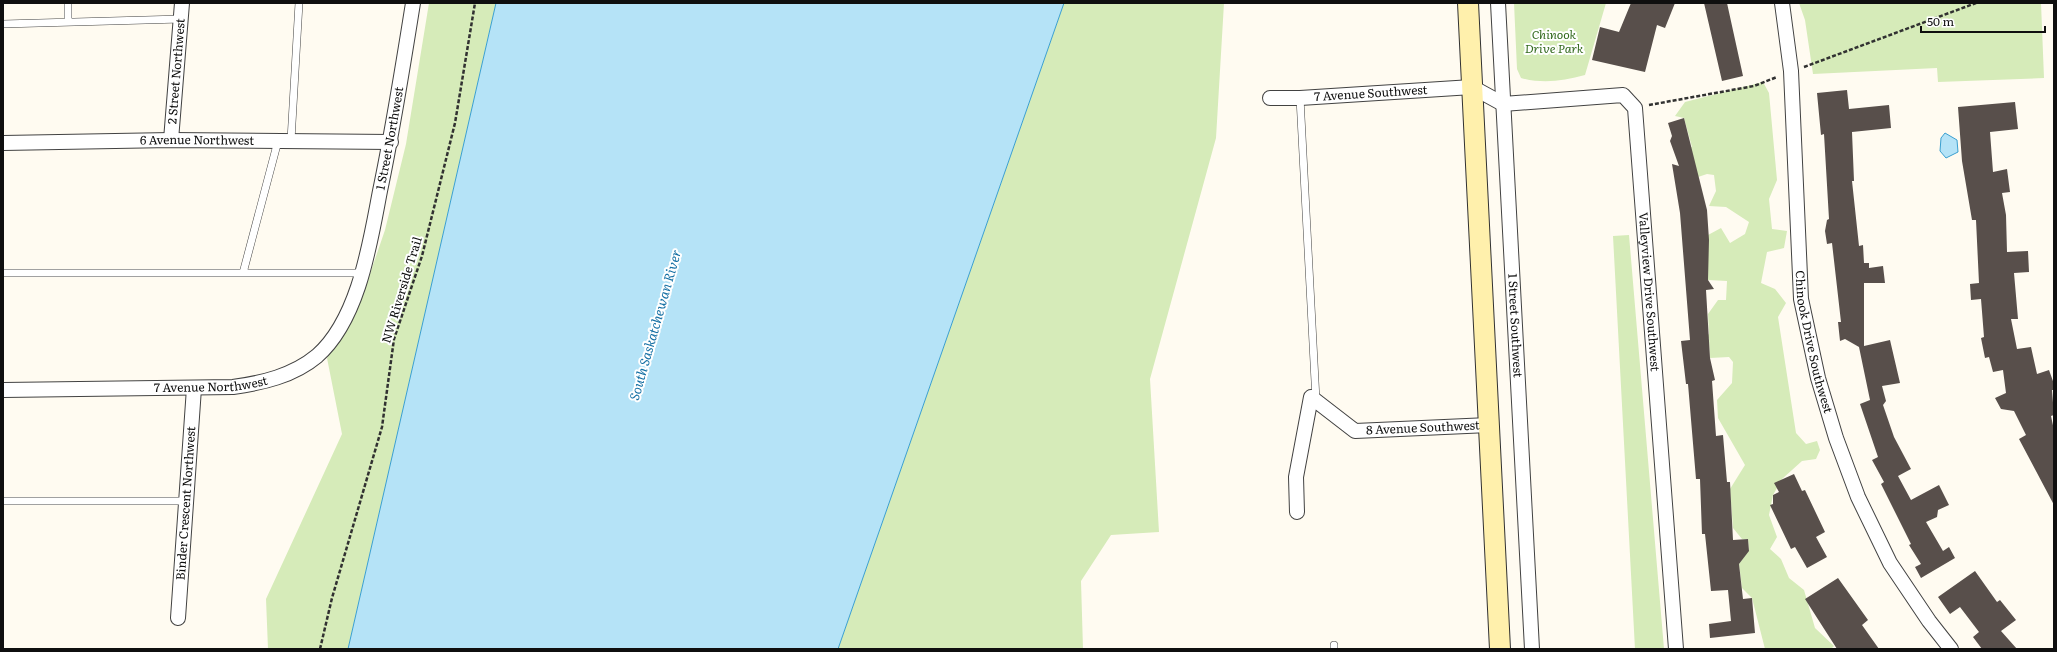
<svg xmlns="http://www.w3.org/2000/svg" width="2057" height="652" viewBox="0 0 2057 652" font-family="Literata,serif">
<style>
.green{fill:#d6ebb9}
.water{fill:#b5e3f7;stroke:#3a9fd0}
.building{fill:#584f4b}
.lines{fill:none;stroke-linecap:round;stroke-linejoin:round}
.lane-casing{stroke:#424242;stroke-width:8}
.street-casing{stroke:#424242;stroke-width:16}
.secondary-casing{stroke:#313131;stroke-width:22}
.path{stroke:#313131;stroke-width:2.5;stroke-dasharray:4 2;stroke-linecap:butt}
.lane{stroke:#fff;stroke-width:7}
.street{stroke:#fff;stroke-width:14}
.secondary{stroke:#fff0ac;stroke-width:20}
.labels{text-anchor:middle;stroke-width:4;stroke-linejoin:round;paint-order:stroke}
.park-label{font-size:12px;font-style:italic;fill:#32691d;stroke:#fff}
.street-label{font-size:12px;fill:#0f0f0f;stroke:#fff}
.water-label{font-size:13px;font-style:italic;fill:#1570a4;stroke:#fff}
</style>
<rect width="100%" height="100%" fill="#fffbf1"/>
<path class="green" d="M429 3H496L348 649H268L266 599 342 434 327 358 347 329 361 300 385 230 406 144Z
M1064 3H1224L1216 138 1150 379 1159 532 1111 535 1081 581 1083 649H838Z
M1514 3H1606L1585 75C1563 81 1543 84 1521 78L1517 69Z
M1799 3H2041L2044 78 1938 82 1937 68 1813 74 1805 20Z
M1763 82 1769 93 1777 180 1769 199 1772 229 1787 231 1784 248 1767 252 1761 283 1775 289 1786 303 1778 317 1796 433 1806 444 1817 441 1820 450 1816 459 1802 461 1782 479 1773 495 1769 515 1777 537 1770 549 1781 559 1789 578 1804 590 1815 628 1834 646 1831 649H1765L1752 598 1742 588 1739 564 1749 550 1748 539H1742L1733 528 1730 489 1745 465 1718 418 1717 400 1732 383 1733 362 1729 357 1710 358 1709 338 1702 339 1709 334 1708 314 1718 300H1726L1727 281 1708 280V235L1721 228 1730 243 1745 234 1749 222 1726 207 1709 206 1716 191 1714 175 1707 174 1698 177 1677 151 1692 147 1684 118 1675 116 1685 102Z
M1629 235 1664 649H1635L1613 236Z"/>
<path class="water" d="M496 3H1064L838 649H348Z
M1945 133 1957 140 1958 152 1946 158 1940 151 1941 138Z"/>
<path class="building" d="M1631 3H1675L1665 28 1657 25 1645 72 1592 60 1600 27 1619 32Z
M1704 3H1727L1743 76 1722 81Z
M1847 90 1849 109 1889 105 1891 128 1852 132 1854 181H1852L1859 246 1863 245 1864 263H1869V268L1883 266 1885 283H1864V346L1890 340 1900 383 1882 386 1886 401 1883 405 1894 437 1911 469 1898 476 1911 500 1939 485 1949 505 1938 510 1937 517 1926 522 1943 551 1949 547 1955 558 1921 578 1915 567 1921 564 1909 545 1911 544 1881 484 1884 482 1872 460 1878 457 1860 404 1870 400 1859 347 1845 339 1840 341 1838 322H1841L1832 243 1827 244 1825 231 1827 220 1829 219 1824 134 1821 135 1817 93Z
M2015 102 2018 129 1990 132 1993 172 2007 169 2010 192 2002 193 2006 215 2007 252 2028 251 2029 272 2014 273 2018 319H2011L2017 349 2031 347 2037 374 2049 370 2054 384V390H2052L2054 415 2051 416 2054 430V505L2019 439 2026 435 2014 411 2001 409 1995 398 2006 393 2003 370 1993 372 1989 357 1985 358 1981 338 1984 337 1981 299 1971 300 1970 284 1979 283 1976 220H1972L1962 161 1958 107Z
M1684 118 1707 210 1709 240 1708 280 1714 289 1706 290 1710 358 1715 380 1712 381 1716 436 1723 435 1727 482H1730L1733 540 1748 539 1749 551 1739 564 1743 599 1752 598 1755 633 1710 638 1709 624 1731 621 1728 590 1711 591 1705 534H1702L1700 479H1696L1688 384H1686L1681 341 1690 340 1680 213 1672 164 1679 166 1670 141 1672 136 1668 123Z
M1794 474 1802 491 1805 490 1825 532 1816 537 1827 557 1807 568 1795 547 1791 549 1770 505 1773 504V495L1779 492 1774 483Z
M1975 571 1997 602 2000 600 2016 620 2001 631 2017 649H1982L1973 637 1979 632 1960 607 1950 614 1938 597Z
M1838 578 1868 620 1862 625 1879 649H1837L1805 599Z"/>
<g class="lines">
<defs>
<path id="lane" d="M68 3V22
M3 24 181 19
M1300 98 1316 400
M291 140 299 3
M3 273H363
M243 273 278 141
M3 501H186
M1334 645V649"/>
<g id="street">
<path id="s1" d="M1498 3 1532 649"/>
<path id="s2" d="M1782 3 1791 71 1801 299 1818 378 1836 438 1858 497 1890 563 1929 621 1951 649"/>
<path id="s3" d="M1270 98H1300L1472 87 1503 104 1623 95 1635 108 1676 649"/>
<path id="s4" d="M171 140 182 3"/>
<path id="s5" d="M3 143 171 140 391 142"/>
<path id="s6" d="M3 390 233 387C262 383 293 376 317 356 359 319 370 243 380 191 393 129 403 66 413 3"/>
<path id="s7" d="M1297 512 1296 477 1311 397 1355 431 1489 425"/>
<path id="s8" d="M178 618 194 388"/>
</g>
<path id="secondary" d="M1468 3 1500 649"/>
</defs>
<use href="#lane" class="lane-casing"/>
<use href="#street" class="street-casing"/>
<use href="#secondary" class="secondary-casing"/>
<path class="path" d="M1804 67 1976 3
M1649 105 1754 86 1777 77
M320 649 332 598 382 427 394 339 422 256 455 123 475 3"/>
<use href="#lane" class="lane"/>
<use href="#street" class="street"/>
<use href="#secondary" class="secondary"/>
</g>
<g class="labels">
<g class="park-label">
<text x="1554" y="39">Chinook<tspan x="1554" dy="14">Drive Park</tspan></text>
</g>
<g class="street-label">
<text dy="4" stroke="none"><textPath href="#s4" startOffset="69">2 Street Northwest</textPath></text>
<text dy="4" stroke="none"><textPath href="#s3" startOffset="101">7 Avenue Southwest</textPath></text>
<text dy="4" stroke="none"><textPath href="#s6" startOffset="554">1 Street Northwest</textPath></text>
<text dy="4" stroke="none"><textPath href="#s5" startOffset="194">6 Avenue Northwest</textPath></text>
<text transform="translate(402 290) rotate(-73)" y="4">NW Riverside Trail</text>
<text dy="4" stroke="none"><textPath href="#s3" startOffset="560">Valleyview Drive Southwest</textPath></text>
<text dy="4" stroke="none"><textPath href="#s1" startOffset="323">1 Street Southwest</textPath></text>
<text dy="4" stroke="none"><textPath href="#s2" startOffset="341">Chinook Drive Southwest</textPath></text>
<text dy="4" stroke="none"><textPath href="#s6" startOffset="208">7 Avenue Northwest</textPath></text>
<text dy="4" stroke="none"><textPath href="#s7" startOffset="240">8 Avenue Southwest</textPath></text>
<text dy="4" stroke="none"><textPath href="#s8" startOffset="115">Binder Crescent Northwest</textPath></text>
</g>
<g class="water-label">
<text transform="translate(655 325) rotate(-74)" y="5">South Saskatchewan River</text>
</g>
</g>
<rect width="2057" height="652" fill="none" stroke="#0f0f0f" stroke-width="8"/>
<path d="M1921 26v6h124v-6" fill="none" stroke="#0f0f0f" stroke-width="2"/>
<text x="1927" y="26" font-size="12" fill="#0f0f0f" stroke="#ffffff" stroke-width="3" paint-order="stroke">50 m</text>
</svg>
